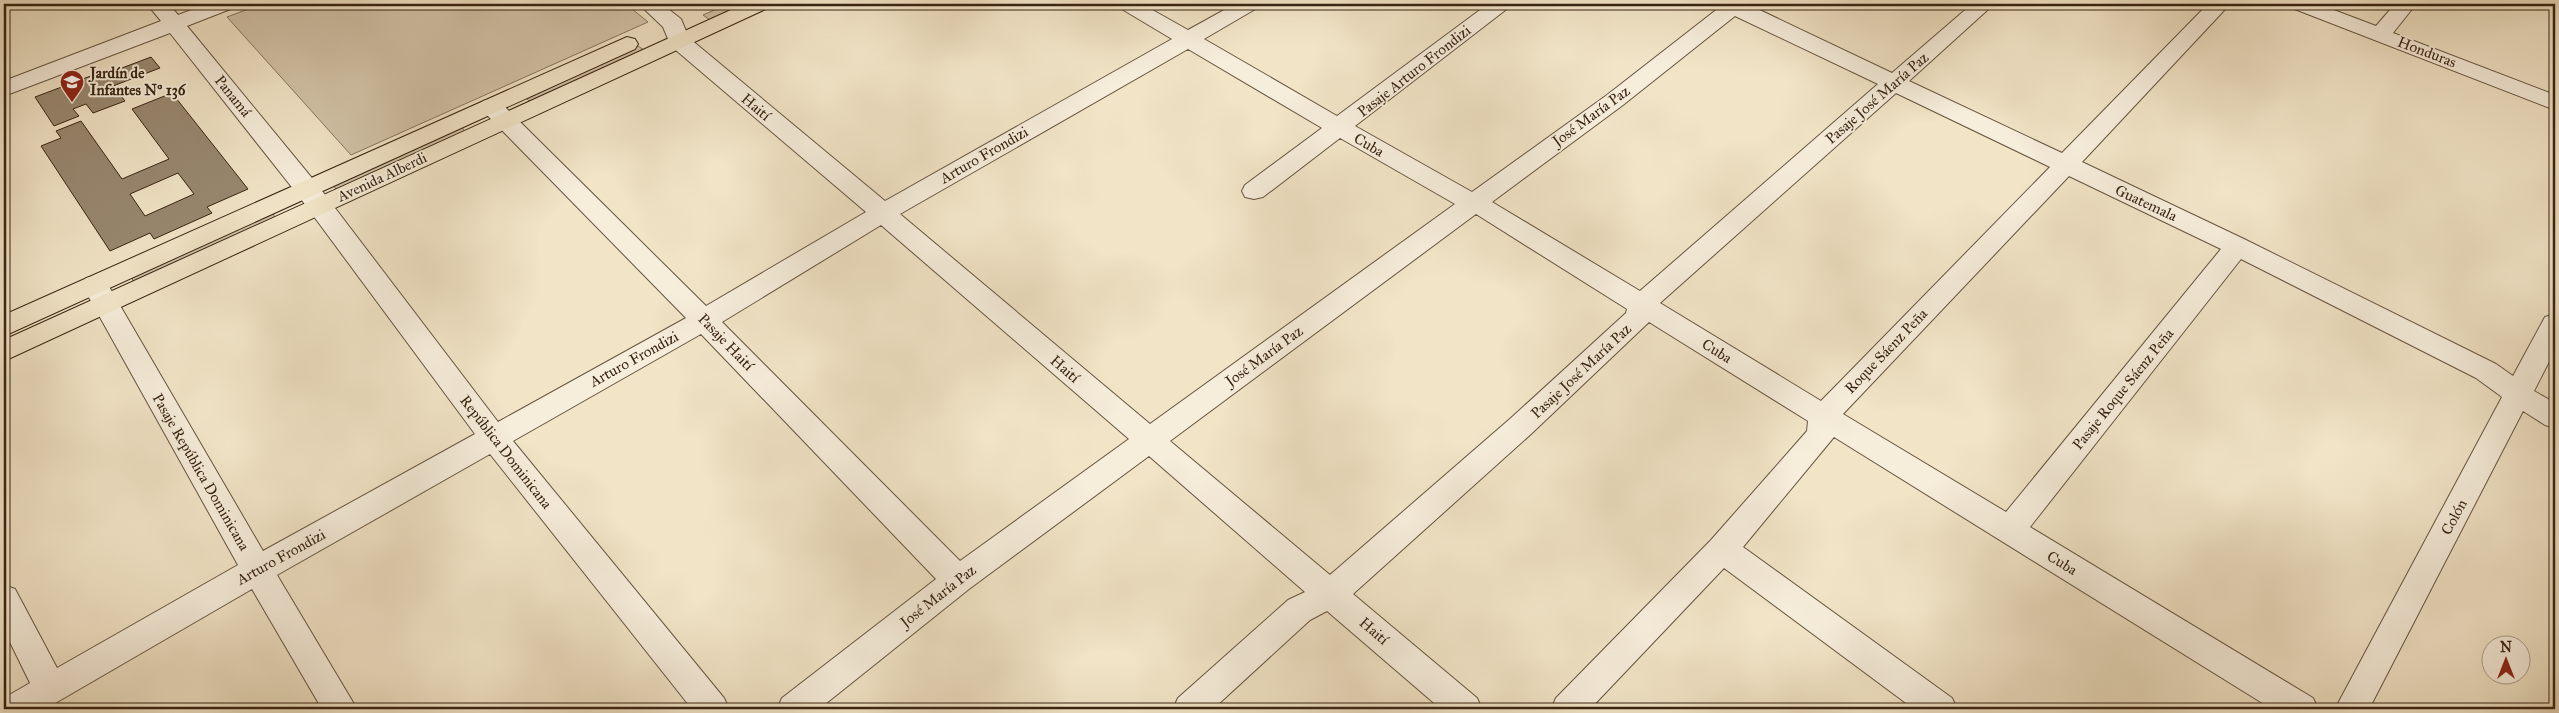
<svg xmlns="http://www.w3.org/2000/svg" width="2559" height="713" viewBox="0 0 2559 713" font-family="'IM FELL Great Primer',serif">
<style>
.green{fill:#d2c3a8;stroke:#85745d}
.building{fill:#988870;stroke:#382412;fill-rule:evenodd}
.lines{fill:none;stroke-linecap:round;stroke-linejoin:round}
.minor-casing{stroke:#66543f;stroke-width:2}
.major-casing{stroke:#382412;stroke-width:2}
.minor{fill:#f6eddb;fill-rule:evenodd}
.major{fill:#f1e4c7;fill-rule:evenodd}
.labels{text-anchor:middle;stroke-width:4;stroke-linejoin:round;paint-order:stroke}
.street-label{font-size:15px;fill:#382412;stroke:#f6eddb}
.poi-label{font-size:15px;font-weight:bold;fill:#382412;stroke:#f6eddb;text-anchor:start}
</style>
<rect width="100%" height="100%" fill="#f1e4c7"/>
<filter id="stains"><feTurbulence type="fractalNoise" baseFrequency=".004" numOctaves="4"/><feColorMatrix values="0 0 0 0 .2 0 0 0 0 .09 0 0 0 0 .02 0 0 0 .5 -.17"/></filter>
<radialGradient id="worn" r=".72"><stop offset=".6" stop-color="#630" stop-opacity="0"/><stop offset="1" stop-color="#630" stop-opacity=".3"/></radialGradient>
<path class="green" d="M262 4H626L648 22 351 155 227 17Z
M728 4H746L710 20 703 15Z
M638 46 644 50 532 104 527 99Z
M462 127 466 133 338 192 333 185Z
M272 212 276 219 134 284 131 275Z"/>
<path class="building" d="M151 57 160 68 113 86 125 101 93 113 86 104 73 109 79 116 54 126 35 97 104 71 106 74Z
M172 93 248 189 207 207 212 213 154 239 150 233 110 251 41 146 61 138 56 131 81 121 122 179 169 159 132 109ZM178 173 194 194 145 216 130 194Z"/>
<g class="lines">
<defs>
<path id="minor" d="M147 4H169L178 15 207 4H236L233 8 187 26 316 183 498 422 686 318 483 111 479 106 483 101 491 99 499 101 706 306 866 212 671 46 663 27 639 4H662L681 19 689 38 885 201 1172 39 1120 8 1117 4H1142L1188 30 1235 4H1260L1257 8 1204 39 1337 116 1488 4H1511L1508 8 1355 126 1472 192 1607 95 1720 7 1718 4H1747L1892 73 1972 4H1994L1909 81 2062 153 2208 4H2230L2082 162 2246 240 2496 364 2513 376 2545 317 2555 314V350L2534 391 2555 403V428L2545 425 2523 411 2369 709H2335L2502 397 2476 378 2241 259 2030 527 2313 698 2318 709H2272L1834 437 1743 547 1952 698 1957 709H1914L1724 568 1590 709H1551L1556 698 1711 540 1807 431 1808 421 1649 322 1531 434 1353 594 1477 698 1482 709H1441L1327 611 1310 620 1213 709H1173L1178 698 1288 600 1305 592 1149 456 969 589 819 709H777L782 698 936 579 701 334 513 441 724 698 729 709H692L490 454 277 575 357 709H322L252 589 45 709H4V698L30 683 4 630V585L15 589 57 668 238 565 82 285 86 278 95 276 104 278 263 551 475 434 298 195 170 33 4 96V81L161 21ZM1735 16 1878 84 1640 291 1492 202 1623 105ZM1188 49 1322 128 1245 185 1242 191 1245 197 1254 199 1263 197 1340 138 1455 204 1150 424 900 214ZM1896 93 2050 167 1821 401 1660 303ZM2069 176 2221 249 2006 512 1843 414ZM1476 214 1627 309 1626 313 1511 418 1330 575 1170 441ZM881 225 1129 439 960 561 722 322Z
M2288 4H2318L2376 26 2395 4H2416L2393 33 2555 95V110L2292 8Z"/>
<path id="major" d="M744 4H772L768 8 4 361V340Z
M627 37 635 39 638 44 635 49 4 336V315Z"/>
</defs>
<use href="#minor" class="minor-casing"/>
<use href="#major" class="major-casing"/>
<use href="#minor" class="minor"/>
<use href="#major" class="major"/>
</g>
<defs>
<symbol id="school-pin" viewBox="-11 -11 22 30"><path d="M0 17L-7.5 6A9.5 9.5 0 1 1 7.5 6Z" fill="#8f2418" stroke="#f6eddb"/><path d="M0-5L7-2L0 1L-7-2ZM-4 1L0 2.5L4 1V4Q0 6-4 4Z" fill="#fff"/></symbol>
</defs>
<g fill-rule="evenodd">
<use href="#school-pin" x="58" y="68" width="28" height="38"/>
</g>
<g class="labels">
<g class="street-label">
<text transform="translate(2427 52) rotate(21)" y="5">Honduras</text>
<text transform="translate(1414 71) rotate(-38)" y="5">Pasaje Arturo Frondizi</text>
<text transform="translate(233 96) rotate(51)" y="5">Panamá</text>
<text transform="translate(1877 98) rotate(-41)" y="5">Pasaje José María Paz</text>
<text transform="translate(756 107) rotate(40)" y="5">Haití</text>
<text transform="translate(1591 116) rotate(-36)" y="5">José María Paz</text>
<text transform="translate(1369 145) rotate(30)" y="5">Cuba</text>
<text transform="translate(984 155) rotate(-30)" y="5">Arturo Frondizi</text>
<text transform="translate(382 177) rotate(-25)" y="5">Avenida Alberdi</text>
<text transform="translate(2146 203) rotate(25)" y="5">Guatemala</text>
<text transform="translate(726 342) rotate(46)" y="5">Pasaje Haití</text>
<text transform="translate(1717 351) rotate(32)" y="5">Cuba</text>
<text transform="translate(1886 351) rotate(-46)" y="5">Roque Sáenz Peña</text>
<text transform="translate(1264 356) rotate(-36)" y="5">José María Paz</text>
<text transform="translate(634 359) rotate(-29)" y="5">Arturo Frondizi</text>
<text transform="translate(1065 369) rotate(41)" y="5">Haití</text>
<text transform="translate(1581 371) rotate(-43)" y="5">Pasaje José María Paz</text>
<text transform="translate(2123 389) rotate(-51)" y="5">Pasaje Roque Sáenz Peña</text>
<text transform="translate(506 452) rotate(52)" y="5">República Dominicana</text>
<text transform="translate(201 472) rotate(60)" y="5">Pasaje República Dominicana</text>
<text transform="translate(2454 517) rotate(-62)" y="5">Colón</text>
<text transform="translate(281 557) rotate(-29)" y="5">Arturo Frondizi</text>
<text transform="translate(2062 563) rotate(31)" y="5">Cuba</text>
<text transform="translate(938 596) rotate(-38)" y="5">José María Paz</text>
<text transform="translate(1374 631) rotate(41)" y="5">Haití</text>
</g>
<g class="poi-label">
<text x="90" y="78">Jardín de<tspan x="90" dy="17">Infantes Nº 136</tspan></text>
</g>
</g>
<rect width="2559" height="713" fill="none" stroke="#f1e4c7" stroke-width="20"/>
<rect x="5" y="5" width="2549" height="703" fill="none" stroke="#382412" stroke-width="2.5"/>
<rect x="10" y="10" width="2539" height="693" fill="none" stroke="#382412"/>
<g transform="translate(2506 660)"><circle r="24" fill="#f6eddb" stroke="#aa9d8b"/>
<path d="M0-4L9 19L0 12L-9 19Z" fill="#8f2418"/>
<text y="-8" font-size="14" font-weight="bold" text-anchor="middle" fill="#382412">N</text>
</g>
<rect width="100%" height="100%" filter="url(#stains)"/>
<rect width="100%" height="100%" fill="url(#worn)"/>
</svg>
